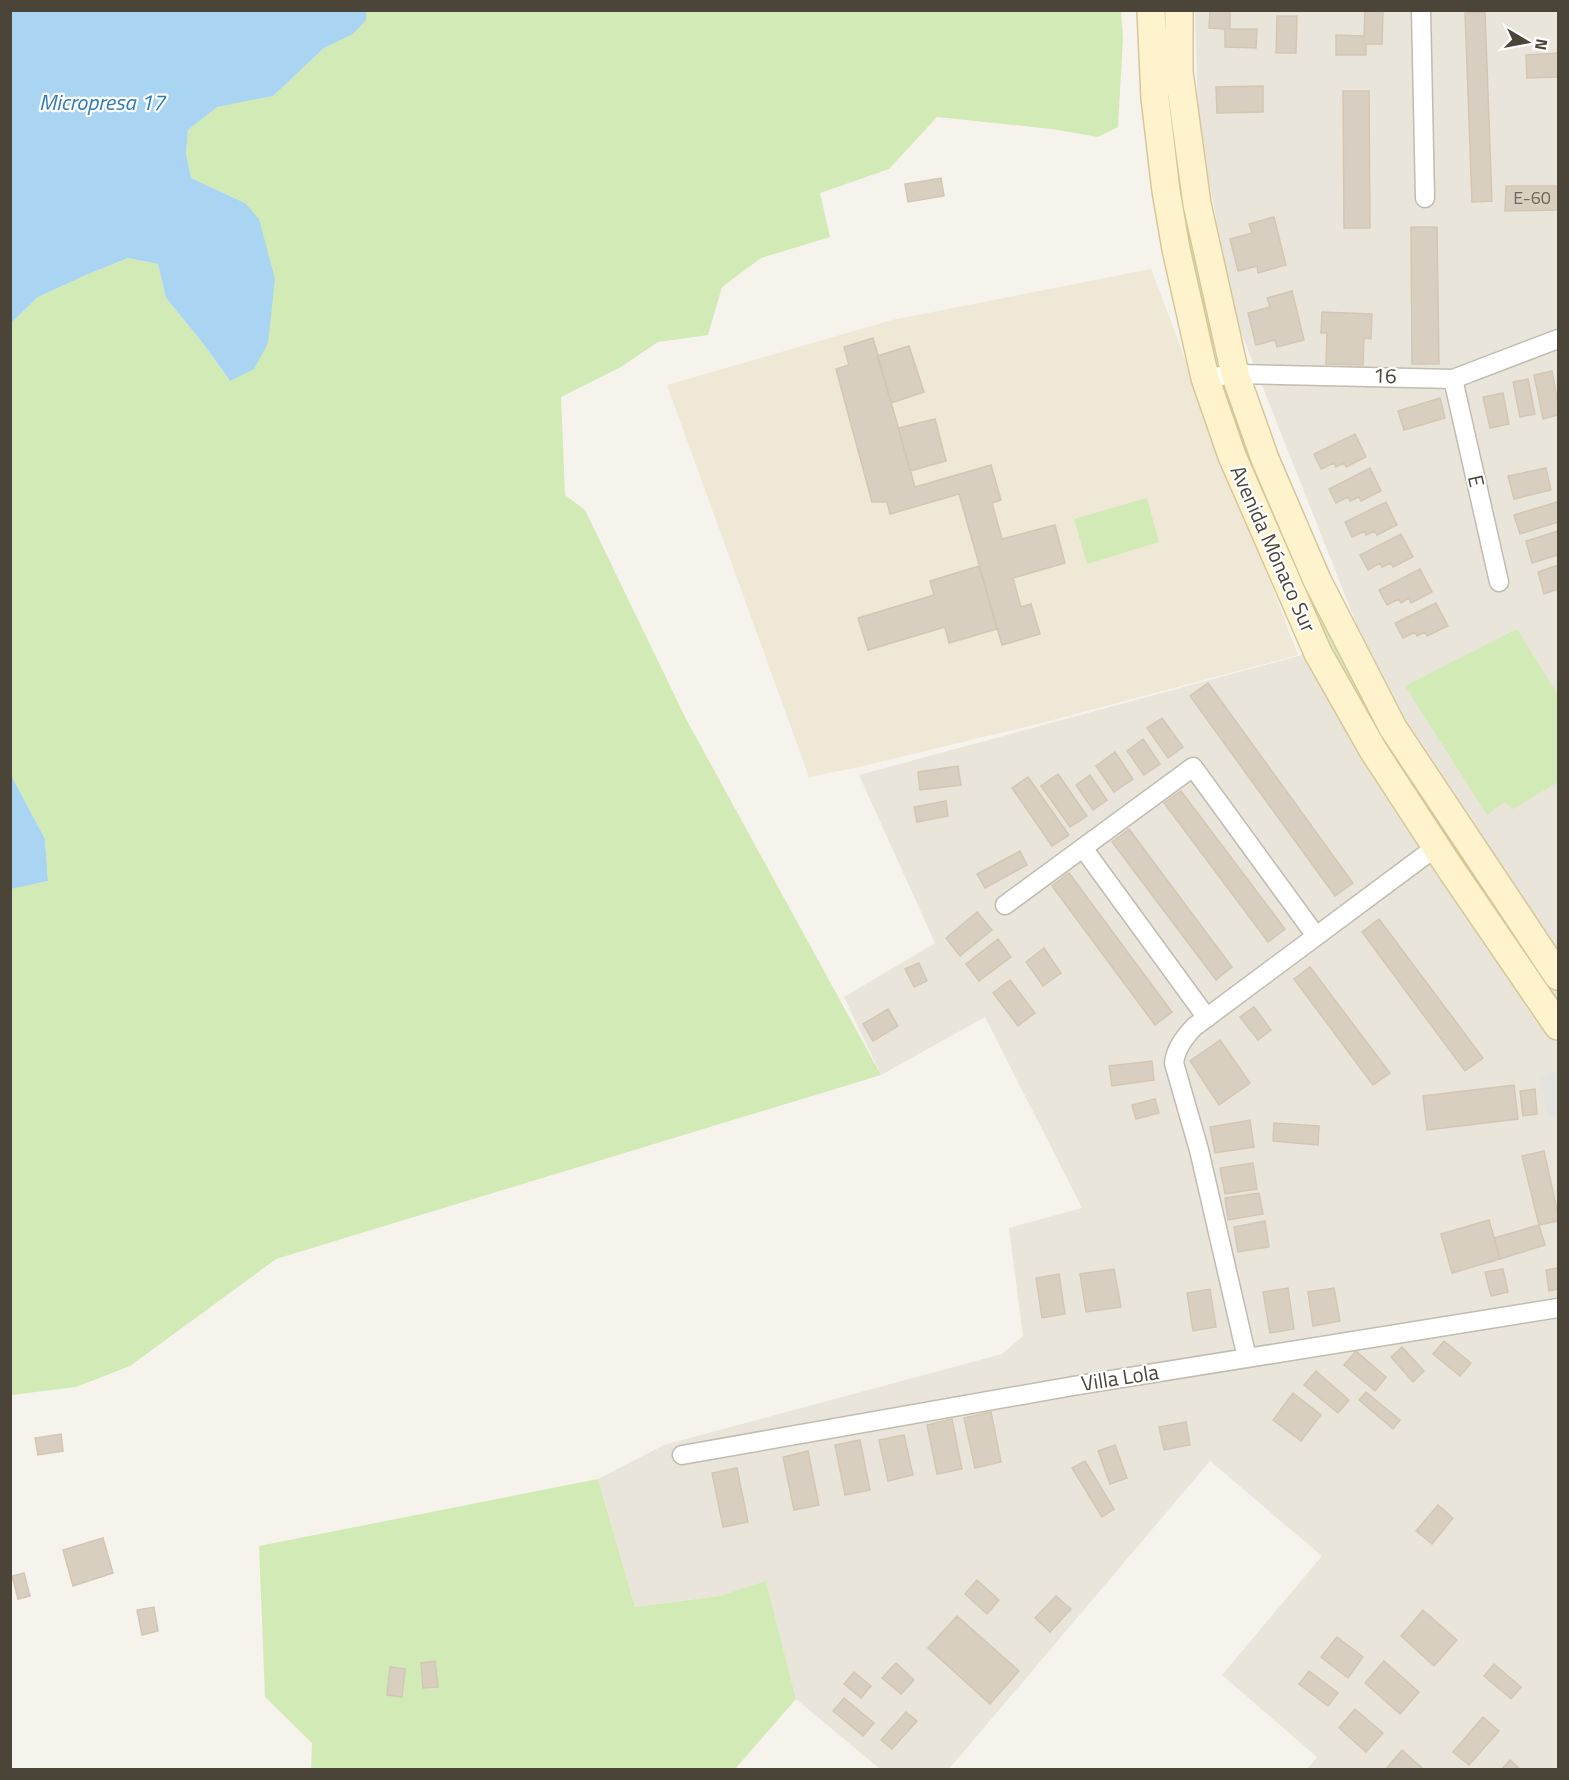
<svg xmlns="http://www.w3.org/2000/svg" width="1569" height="1780" viewBox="0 0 1569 1780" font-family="'Titillium Web',sans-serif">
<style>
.residential{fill:#eae5da}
.education{fill:#efe8d6}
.green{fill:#d2eab5}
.parking{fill:#e5e3e0}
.water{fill:#a9d4f2}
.building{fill:#d8cfc1;stroke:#d3c7b4;stroke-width:1.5}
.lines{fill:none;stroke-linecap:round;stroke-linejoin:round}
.street-casing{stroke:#c2bbae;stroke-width:21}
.secondary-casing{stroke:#d6c79b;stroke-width:30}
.street{stroke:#fff;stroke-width:18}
.secondary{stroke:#fff3cd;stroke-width:27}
.labels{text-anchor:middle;stroke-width:4.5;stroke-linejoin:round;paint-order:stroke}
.number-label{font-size:18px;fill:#6e675b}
.street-label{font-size:21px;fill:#4b4439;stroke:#fff}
.water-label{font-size:22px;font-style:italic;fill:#2e7ab2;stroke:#fff}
</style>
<rect width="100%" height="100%" fill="#f6f3ec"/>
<path class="residential" d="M1195 11H1558V1769H1307L1317 1757 1222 1675 1322 1556 1210 1461 949 1769H880L796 1699 766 1582 719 1596 635 1607 598 1479 664 1445 1002 1354 1023 1336 1009 1228 1082 1208 985 1017 881 1075 844 997 935 943 859 775 1313 652 1358 628 1235 317 1198 123Z"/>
<path class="education" d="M1151 269 1298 655 1034 725 859 767 809 777 667 385 892 320Z"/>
<path class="green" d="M366 11H1121L1123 38 1118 127 1098 137 1052 129 937 117 889 169 820 193 830 237 761 258 722 287 708 335 658 342 621 367 561 397 565 495 585 510 686 719 881 1075 276 1259 130 1366 76 1387 11 1395 10 889 48 881 45 839 11 775V323L38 297 86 275 128 258 158 264 166 298 202 342 229 380 245 203 191 178 186 153 188 130 216 107 273 96 324 48 353 34 365 20Z
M1160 11H1170L1215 346 1208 344 1171 153Z
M1232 400 1474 872 1558 998V1009L1377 737 1303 589 1264 499 1225 402Z
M1147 498 1159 542 1087 564 1074 519Z
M1517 629 1558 695V782L1513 809 1505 802 1487 815 1405 686Z
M598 1479 635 1607 719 1596 766 1581 796 1699 735 1769H311L312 1743 265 1697 259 1546Z"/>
<path class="parking" d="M1558 1070V1113L1549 1118 1539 1078Z"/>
<path class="water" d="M11 10 366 11V20L353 34 324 48 273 96 217 107 188 130 186 153 191 178 245 203 259 219 275 279 268 343 254 369 230 381 202 342 166 298 158 264 128 258 86 275 38 297 11 323Z
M11 775 45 839 48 881 11 889Z"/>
<path class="building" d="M1210 10H1230V29H1257L1256 48 1225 47V29L1209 28Z
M1365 10H1383L1382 44H1366V55H1336V35L1364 36Z
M1485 12 1492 201 1472 202 1465 13Z
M1277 16H1297L1296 53H1276Z
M1558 53V77L1527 78 1526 55Z
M1263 86V112L1217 113 1216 87Z
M1343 91H1369L1370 228H1344Z
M941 178 944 196 908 202 905 184Z
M1506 186H1558V210L1505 211Z
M1274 217 1286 265 1258 273 1257 266 1238 271 1230 239 1252 233 1249 224Z
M1411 227H1437L1439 364H1412Z
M1292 291 1304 340 1277 347 1275 340 1256 345 1248 313 1270 307 1267 298Z
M1322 312 1372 314 1371 339 1364 338 1363 365 1326 364 1327 333H1321Z
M873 338 915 487 991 465 1001 500 992 503 1002 539 1055 525 1065 563 1013 578 1021 607 1031 604 1040 634 1002 645 959 494 890 514 887 502H872L836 369 849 365 844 347Z
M909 346 924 392 891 403 877 356Z
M1552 371 1558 403V415L1543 419 1534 375Z
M1528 379 1535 414 1520 417 1513 382Z
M1503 393 1509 424 1490 428 1483 397Z
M1440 398 1445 418 1404 430 1398 411Z
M935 419 946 461 910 471 898 428Z
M1355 434 1366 457 1346 467 1344 463 1336 467 1334 463 1321 469 1314 454Z
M1370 468 1381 491 1361 501 1359 497 1350 501 1348 497 1336 503 1329 489Z
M1546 468 1551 490 1514 499 1508 476Z
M1386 502 1397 525 1377 535 1375 531 1366 535 1365 531 1352 537 1345 522Z
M1557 502 1558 508V522L1520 534 1514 515Z
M1558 531V555L1532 563 1526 541Z
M1401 534 1413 557 1393 567 1391 563 1382 567 1380 563 1368 570 1360 555Z
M1558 565V589L1544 594 1538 572Z
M979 566 997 629 949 643 945 627 868 650 858 618 934 595 930 581Z
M1420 569 1432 592 1411 603 1409 598 1401 603 1399 599 1387 605 1379 590Z
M1436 603 1448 626 1427 636 1425 632 1417 636 1415 632 1403 638 1395 623Z
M1208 683 1353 883 1335 896 1190 696Z
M1162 718 1183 747 1168 758 1147 728Z
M1143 739 1160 764 1144 775 1127 751Z
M1115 752 1133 779 1114 792 1096 766Z
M958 766 961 785 920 790 918 772Z
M1058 774 1087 816 1070 827 1041 786Z
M1090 775 1107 800 1093 810 1076 785Z
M1028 777 1069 835 1052 846 1012 788Z
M1181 791 1285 929 1268 942 1164 803Z
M946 801 948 816 917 822 914 807Z
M1129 829 1232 967 1216 980 1112 842Z
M1020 851 1027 865 985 888 977 874Z
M1069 873 1172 1012 1155 1025 1052 886Z
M977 912 992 930 960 956 946 938Z
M1379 919 1483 1058 1465 1071 1362 932Z
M998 939 1011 957 979 981 966 964Z
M1044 948 1061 973 1043 986 1026 962Z
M919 963 927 981 914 987 905 969Z
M1310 967 1390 1073 1373 1085 1294 979Z
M1010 980 1035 1013 1018 1026 993 993Z
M1254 1007 1271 1030 1258 1040 1240 1017Z
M888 1009 898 1026 873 1041 863 1024Z
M1220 1040 1250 1083 1219 1105 1190 1061Z
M1152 1061 1154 1080 1112 1086 1109 1066Z
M1514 1085 1518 1119 1427 1130 1423 1096Z
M1535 1089 1537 1114 1523 1116 1520 1091Z
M1155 1099 1159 1113 1136 1119 1132 1105Z
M1250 1120 1254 1147 1215 1153 1210 1127Z
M1274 1123 1319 1126 1318 1145 1273 1141Z
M1544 1151 1558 1214V1221L1539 1225 1522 1156Z
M1253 1163 1257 1189 1225 1194 1220 1168Z
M1259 1193 1263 1214 1228 1220 1225 1198Z
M1489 1220 1500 1259 1452 1273 1441 1234Z
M1265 1221 1269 1247 1238 1252 1234 1227Z
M1539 1225 1545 1245 1500 1259 1494 1238Z
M1558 1268V1289L1549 1291 1546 1270Z
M1114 1269 1121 1307 1086 1312 1080 1274Z
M1503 1269 1508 1292 1491 1296 1485 1272Z
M1059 1274 1065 1314 1042 1318 1036 1278Z
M1288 1288 1294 1329 1270 1333 1263 1292Z
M1334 1288 1340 1321 1313 1326 1308 1292Z
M1210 1289 1216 1327 1193 1331 1187 1293Z
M1444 1341 1471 1363 1460 1376 1433 1354Z
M1402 1347 1424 1371 1413 1382 1391 1357Z
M1356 1351 1386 1377 1375 1391 1344 1365Z
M1316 1371 1349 1400 1338 1413 1304 1385Z
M1366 1392 1400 1420 1393 1429 1359 1400Z
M1293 1393 1321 1415 1301 1441 1273 1420Z
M991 1412 1001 1462 975 1468 964 1418Z
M952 1419 962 1469 937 1474 927 1425Z
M1186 1422 1190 1445 1164 1450 1159 1427Z
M61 1434 63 1451 38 1455 35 1438Z
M904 1435 913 1475 888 1481 879 1440Z
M860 1440 870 1490 845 1495 835 1445Z
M1115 1445 1127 1478 1110 1484 1098 1451Z
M808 1451 819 1505 794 1510 783 1457Z
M1085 1461 1114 1509 1102 1517 1072 1468Z
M737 1468 748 1522 723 1527 712 1473Z
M1438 1505 1453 1518 1432 1544 1416 1531Z
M103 1538 113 1573 73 1586 63 1550Z
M24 1573 30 1596 18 1599 12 1576Z
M977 1580 999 1600 987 1614 965 1594Z
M1056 1596 1071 1609 1050 1632 1035 1618Z
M154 1607 158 1631 142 1635 137 1610Z
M1423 1610 1457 1640 1434 1666 1401 1636Z
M957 1616 1019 1671 990 1704 928 1648Z
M1337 1637 1363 1657 1348 1678 1321 1657Z
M435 1661 438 1687 423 1688 421 1663Z
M1384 1661 1419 1692 1400 1714 1365 1683Z
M896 1663 914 1680 901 1694 882 1678Z
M1494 1664 1521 1687 1511 1699 1484 1676Z
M390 1667 405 1669 402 1697 387 1695Z
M1309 1671 1338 1693 1328 1706 1299 1684Z
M854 1672 871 1686 861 1698 844 1684Z
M844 1698 874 1723 863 1736 833 1711Z
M1355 1709 1383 1733 1366 1752 1339 1728Z
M906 1712 917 1721 892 1749 881 1740Z
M1483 1717 1499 1731 1469 1765 1453 1752Z
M1402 1750 1422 1768 1421 1770H1385Z
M1510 1760 1521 1770H1501Z"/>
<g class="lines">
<defs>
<path id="street" d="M1421 10 1425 198
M1205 378 1235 374 1453 379 1558 339
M1453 379 1499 582
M1083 848 1207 1018
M1005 905 1193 767 1316 936
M1247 1358 1199 1150 1174 1063C1176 1048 1184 1038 1194 1027L1436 847
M682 1455 1073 1386 1558 1308"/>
<path id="secondary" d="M1151 10 1155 98 1166 191 1176 249 1205 378 1232 456 1318 653 1373 750 1450 868 1558 1026
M1179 10V72L1197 204 1235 374 1265 459 1317 580 1393 728 1558 976"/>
</defs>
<use href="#street" class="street-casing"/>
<use href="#secondary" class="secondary-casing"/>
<use href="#street" class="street"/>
<use href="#secondary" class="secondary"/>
</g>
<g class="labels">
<g class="number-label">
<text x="1532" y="204">E-60</text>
</g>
<g class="street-label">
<text transform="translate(1385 376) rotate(2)" y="7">16</text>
<text transform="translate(1476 481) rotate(77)" y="7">E</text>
<text transform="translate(1273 549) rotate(66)" y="7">Avenida Mónaco Sur</text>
<text transform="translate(1120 1378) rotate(-9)" y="7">Villa Lola</text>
</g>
<g class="water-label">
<text x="102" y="110">Micropresa 17</text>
</g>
</g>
<rect width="1569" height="1780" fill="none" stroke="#4b4439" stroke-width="24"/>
<g transform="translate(1527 42) rotate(100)" stroke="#ffffff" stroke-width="4.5" paint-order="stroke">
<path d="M0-4.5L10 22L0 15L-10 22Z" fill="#4b4439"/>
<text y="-9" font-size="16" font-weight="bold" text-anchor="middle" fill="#4b4439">N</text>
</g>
</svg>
